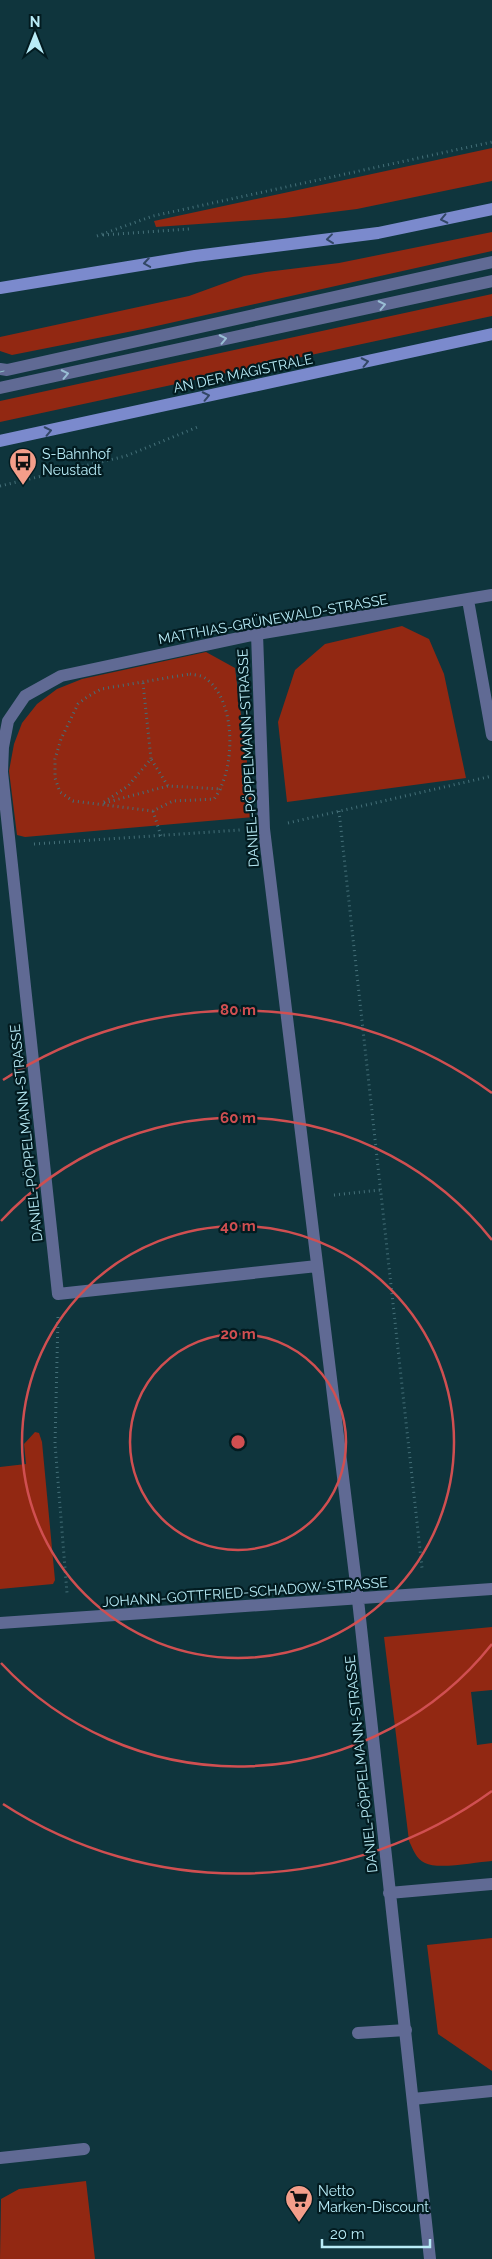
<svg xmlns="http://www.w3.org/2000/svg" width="492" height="2259" viewBox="0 0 492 2259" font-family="Raleway,sans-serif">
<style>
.green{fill:#922812}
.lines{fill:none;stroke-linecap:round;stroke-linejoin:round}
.path{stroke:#457079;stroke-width:3;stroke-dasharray:1 4;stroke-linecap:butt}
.service{stroke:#606a94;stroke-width:12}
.minor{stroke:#606a94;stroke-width:12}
.secondary{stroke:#7b8acd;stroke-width:12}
.tram{stroke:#8dbec8;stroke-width:1}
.oneway{stroke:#324765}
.oneway2{stroke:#99bed4}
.ring{fill:none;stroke:#d04f51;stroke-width:2.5}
.labels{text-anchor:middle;stroke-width:4.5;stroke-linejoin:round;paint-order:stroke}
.street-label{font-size:14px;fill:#b8ecf7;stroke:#021b20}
.poi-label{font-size:14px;fill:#b8ecf7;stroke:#021b20;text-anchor:start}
.centre{fill:#d04f51;stroke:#021b20;stroke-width:2.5}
.ring-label{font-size:15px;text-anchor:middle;font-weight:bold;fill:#d04f51;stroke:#021b20;stroke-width:4.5;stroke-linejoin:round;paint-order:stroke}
</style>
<rect width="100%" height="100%" fill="#0f353d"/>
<path class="green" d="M492 148V181L357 209 285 218 156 227 154 221Z
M492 232V251L143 329 12 355 0 351V337L189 296 244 276 266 272 339 263Z
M492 294V316L0 422V401Z
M402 626 429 639 444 674 466 778 287 802 278 722 295 670 325 644Z
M206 652 235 668 254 817 25 837 17 835 9 771 14 744 22 723 37 704 57 689 82 679Z
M35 1432 39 1433 42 1442 55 1580 53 1584 0 1589V1467L26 1464 24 1444Z
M492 1627V1690L471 1692 477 1745 492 1743V1861C476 1862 438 1870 425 1863 416 1859 413 1849 409 1841L384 1637Z
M492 1938V2071L438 2034 427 1945Z
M86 2181 95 2259H0L1 2199 19 2189Z"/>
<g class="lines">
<path class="path" d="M103 235 189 229
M97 236 153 216 492 142
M0 486 126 456 200 426
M190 674C194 675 201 675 205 678 237 700 236 770 214 799L173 801 153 811 73 801 60 792 55 778V759L61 739 78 704 87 697 101 689Z
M143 683 151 759
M104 802 128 786 151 759 168 786
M104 803 168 786 222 789
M153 811 161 836
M339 811 422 1568
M288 823 492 776
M34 844 240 830
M334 1195 380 1190
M58 1317 55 1444 67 1593"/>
<path class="service" d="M0 369 7 370 492 262
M0 388 492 281
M358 2033 406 2030
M0 2158 84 2149"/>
<path class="minor" d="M468 600 492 735
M257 634 264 829 358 1600 430 2259
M317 1266 58 1294 2 772 3 747 8 721 25 696 61 676 257 634 492 595
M0 1623 492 1589
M389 1893 492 1884
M413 2099 492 2091"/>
<path class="secondary" d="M0 288 195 256 378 233 492 209
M0 441 492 334"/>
<path class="tram" d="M0 372 4 371"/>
</g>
<defs><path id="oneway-chevron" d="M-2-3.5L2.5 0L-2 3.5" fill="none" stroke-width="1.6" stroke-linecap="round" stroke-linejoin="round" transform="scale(1.25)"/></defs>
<g class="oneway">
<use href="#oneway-chevron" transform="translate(444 219) rotate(168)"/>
<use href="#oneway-chevron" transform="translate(330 239) rotate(173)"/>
<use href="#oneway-chevron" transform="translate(147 263) rotate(171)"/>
<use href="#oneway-chevron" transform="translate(365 362) rotate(-12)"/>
<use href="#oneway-chevron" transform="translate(206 396) rotate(-12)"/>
<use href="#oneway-chevron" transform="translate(48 431) rotate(-12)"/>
</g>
<g class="oneway2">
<use href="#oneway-chevron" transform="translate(382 305) rotate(-12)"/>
<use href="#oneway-chevron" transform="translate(223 339) rotate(-12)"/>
<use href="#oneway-chevron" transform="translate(65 374) rotate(-12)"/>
</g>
<g class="ring">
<circle cx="238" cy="1442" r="108"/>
<circle cx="238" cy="1442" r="216"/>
<path d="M492 1644A324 324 0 0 1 1 1663M1 1221A324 324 0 0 1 492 1240"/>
<path d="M492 1791A432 432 0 0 1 3 1804M3 1080A432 432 0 0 1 492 1093"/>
</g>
<defs>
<symbol id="bus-pin" viewBox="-11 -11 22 30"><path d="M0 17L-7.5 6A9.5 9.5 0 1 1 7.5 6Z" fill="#f49e8a" stroke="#021b20"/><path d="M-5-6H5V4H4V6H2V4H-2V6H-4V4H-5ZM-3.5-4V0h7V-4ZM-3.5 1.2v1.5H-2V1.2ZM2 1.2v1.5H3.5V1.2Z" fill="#111"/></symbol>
<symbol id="supermarket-pin" viewBox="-11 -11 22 30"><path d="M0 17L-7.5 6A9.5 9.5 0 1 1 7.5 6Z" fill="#f49e8a" stroke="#021b20"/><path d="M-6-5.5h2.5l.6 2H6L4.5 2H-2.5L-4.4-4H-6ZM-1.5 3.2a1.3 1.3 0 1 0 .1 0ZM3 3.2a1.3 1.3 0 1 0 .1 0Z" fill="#111"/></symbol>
</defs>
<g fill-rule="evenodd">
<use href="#bus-pin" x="7" y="446" width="32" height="43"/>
<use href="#supermarket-pin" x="283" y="2183" width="32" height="43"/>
</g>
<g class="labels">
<g class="street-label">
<text transform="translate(243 373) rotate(-12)" y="5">AN DER MAGISTRALE</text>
<text transform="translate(273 619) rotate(-10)" y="5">MATTHIAS-GRÜNEWALD-STRASSE</text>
<text transform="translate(248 758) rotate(-93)" y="5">DANIEL-PÖPPELMANN-STRASSE</text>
<text transform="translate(26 1133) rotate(-96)" y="5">DANIEL-PÖPPELMANN-STRASSE</text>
<text transform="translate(245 1592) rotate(-4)" y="5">JOHANN-GOTTFRIED-SCHADOW-STRASSE</text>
<text transform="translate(361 1764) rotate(-96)" y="5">DANIEL-PÖPPELMANN-STRASSE</text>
</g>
<g class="poi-label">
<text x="42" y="459">S-Bahnhof<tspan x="42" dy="16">Neustadt</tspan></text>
<text x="318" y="2196">Netto<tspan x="318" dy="16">Marken-Discount</tspan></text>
</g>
</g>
<circle cx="238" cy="1442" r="8" class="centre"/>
<g class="ring-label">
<text x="238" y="1015">80 m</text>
<text x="238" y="1123">60 m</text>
<text x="238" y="1231">40 m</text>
<text x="238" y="1339">20 m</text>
</g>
<g transform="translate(35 35)" stroke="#021b20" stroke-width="4" paint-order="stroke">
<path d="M0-4L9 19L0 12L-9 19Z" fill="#b8ecf7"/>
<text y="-8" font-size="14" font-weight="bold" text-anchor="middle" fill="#b8ecf7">N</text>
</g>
<path d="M322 2239v8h108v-8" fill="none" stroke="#b8ecf7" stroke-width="2.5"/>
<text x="330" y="2239" font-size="15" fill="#b8ecf7" stroke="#021b20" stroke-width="4" paint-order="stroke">20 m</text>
</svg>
